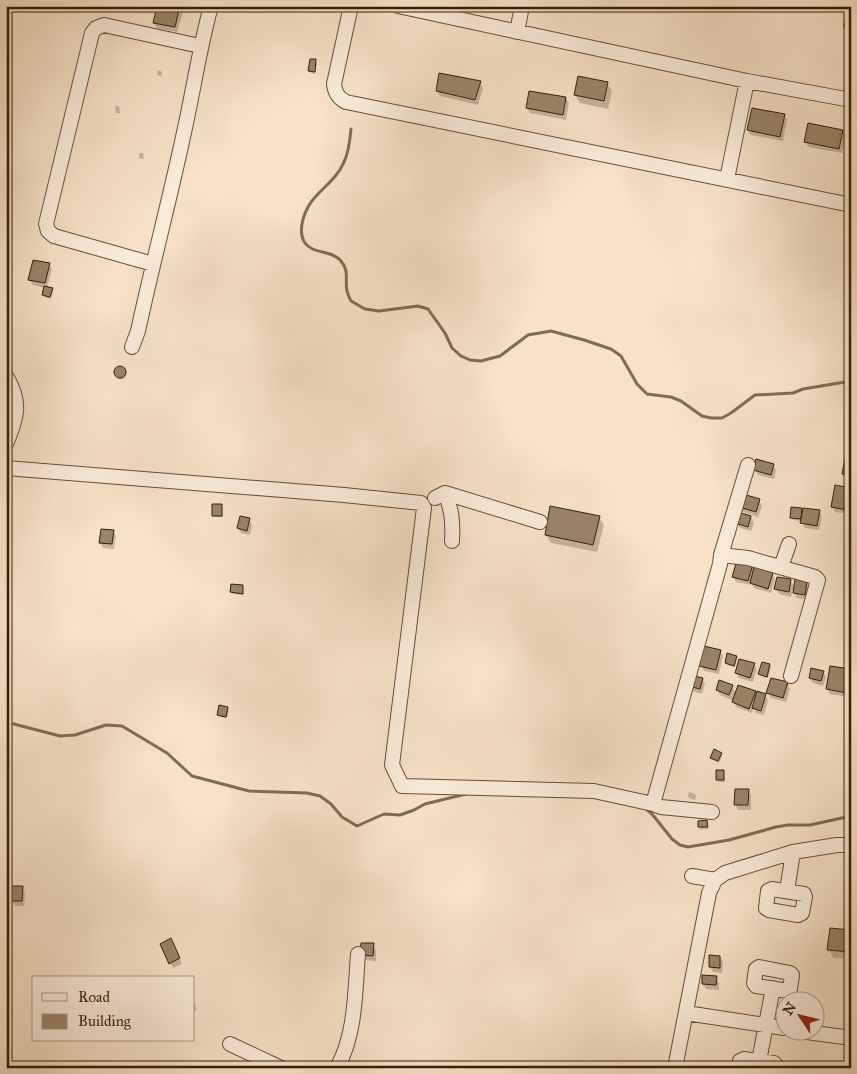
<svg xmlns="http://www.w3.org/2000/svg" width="857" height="1074" viewBox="0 0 857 1074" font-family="'IM FELL Great Primer',serif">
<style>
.shadow{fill:#0003}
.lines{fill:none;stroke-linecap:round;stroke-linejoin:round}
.stream{stroke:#826b50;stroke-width:3}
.building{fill:#9a8468;stroke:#351e02}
.minor-casing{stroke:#664f33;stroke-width:16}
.minor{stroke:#faecdb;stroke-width:14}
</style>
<rect width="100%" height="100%" fill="#f7e2c7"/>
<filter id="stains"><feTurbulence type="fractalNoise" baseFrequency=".004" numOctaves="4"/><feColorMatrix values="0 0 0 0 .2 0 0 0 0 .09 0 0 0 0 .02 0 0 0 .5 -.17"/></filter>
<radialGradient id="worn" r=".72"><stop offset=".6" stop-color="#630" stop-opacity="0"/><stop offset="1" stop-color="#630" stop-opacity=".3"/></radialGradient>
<path class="shadow" d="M180 6 183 12 177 32 157 28 154 23Z
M851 6V35L846 27Z
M316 61 317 63 315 74 311 73 310 71Z
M158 70 162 72 161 77 157 74Z
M480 83 483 88 478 105 440 96 437 91Z
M607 83 612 91 608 109 580 103 575 95Z
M566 98 569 103 566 120 530 113 527 108Z
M115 106H119L120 113H116Z
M784 115 787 120 783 141 751 135 748 130Z
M843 131 846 136 842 153 808 147 805 141Z
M139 153H143L144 159 139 158Z
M49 264 52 269 47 288 52 289 53 291 51 299 44 297 43 295 45 288 33 285 30 280Z
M115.5 374a5.5 5.5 0 1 1 11 0a5.5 5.5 0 1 1-11 0Z
M851 456V480L846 479 843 474Z
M773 465 776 470 774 479 758 475 755 469Z
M851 489 850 514 835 512 832 507Z
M759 500 762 506 758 517 743 512 740 507Z
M221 506 223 517H215L214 515Z
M801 510 803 513 819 511 822 517 819 530 805 528 802 521 793 520 792 517Z
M599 517 604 525 597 552 551 543 546 535Z
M751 517 754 523 751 531 740 528 737 523Z
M249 519 252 525 250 535 241 533 238 528Z
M113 531 116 536 114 549 103 548 100 543Z
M752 565 754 568 772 574 775 579 771 593 754 588 752 585 736 582 733 577Z
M790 580 795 588 807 582 810 587 808 600 797 598 793 590 791 597 779 594 776 589Z
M243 587V595L233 594 231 592Z
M720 651 723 656 719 674 704 671 701 666Z
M736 657 737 659 735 667 727 665 726 663Z
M754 664 757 669 753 682 739 678 736 673Z
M770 665 771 667 768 678 761 676 760 674Z
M850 671 849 697 830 694 827 688Z
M823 672 826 677 823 686 813 683 810 678Z
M702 679 705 684 702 694 692 691 689 686Z
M787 683 790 689 786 702 771 698 768 693Z
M732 686 736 694 755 692 757 696 765 695 768 700 764 715 756 713 754 708 752 713 736 707 734 701 720 695 717 690Z
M227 708 229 710 227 718 220 717 218 715Z
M721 754 722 756 719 763 713 760 711 758Z
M724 772 725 782H719L717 780Z
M748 790 751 796V810H738L735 804Z
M689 792 695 794 696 796 695 800 689 798 688 796Z
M707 822 708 829H700L699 827Z
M22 888 25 893 24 906H15L12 900Z
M851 931V959L833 958 829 949Z
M362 944 373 945 376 950V961L364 960Z
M173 945 182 964 173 968 171 963Z
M720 957 723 962 722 973 713 972 710 967Z
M716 977 719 983V990L706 989 703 984Z
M194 1002 197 1010 194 1011Z"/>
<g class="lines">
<path class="stream" d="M351 129C350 140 349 152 344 162 333 188 308 192 302 224 301 230 301 237 305 243 314 256 338 248 345 268 348 274 345 284 347 291 348 294 349 298 351 301L365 309 379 311 418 306 428 309 445 333 452 348 461 356 470 360 481 361 500 356 528 335 551 331 584 340 611 349 621 356 637 384 647 394 671 397 681 401 702 416 711 418H722L731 413 755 395 793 393 803 389 851 381
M6 722 60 736 75 735 106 725 122 726 167 753 192 776 249 791 307 793 320 796 331 804 342 817 357 826 384 814 400 815 414 810 425 804 466 794
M644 807 652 814 672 839 680 845 688 847 729 840 776 827 788 825H810L851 816"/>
</g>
<path class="building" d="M157 6H180L175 27 153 23Z
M848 6H851V28L844 27Z
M310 59H316L315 72 308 71Z
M439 73 481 81 475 100 436 91Z
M578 76 608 82 604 101 574 95Z
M529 91 566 97 563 115 526 108Z
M752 108 785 114 780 137 747 130Z
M808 123 843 130 839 149 804 142Z
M33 260 50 263 45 283 28 280Z
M44 286 53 288 50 297 42 295Z
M114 372a6 6 0 1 1 12 0a6 6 0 1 1-12 0Z
M846 454 851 455V476L842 474Z
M756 459 774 464 771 475 753 470Z
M835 485 851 488 848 510 831 507Z
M743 494 760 499 756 512 739 507Z
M212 504H222V516H212Z
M550 506 600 516 593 545 545 535Z
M791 507 802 508 801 519 790 518Z
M803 508 820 510 817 526 800 523Z
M738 512 751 516 748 527 735 523Z
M240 516 250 518 247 531 237 528Z
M101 529 114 530 112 544 99 543Z
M737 560 753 564 748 581 732 577Z
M754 567 773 573 768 589 750 583Z
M777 577 791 579 789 592 774 589Z
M795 579 807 581 805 595 793 593Z
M231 584 243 585V594L230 592Z
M704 646 721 650 716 670 699 666Z
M727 653 737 656 734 666 725 663Z
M739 659 755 663 750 678 735 673Z
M762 662 770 664 767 677 758 674Z
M830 666 851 669 847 693 826 689Z
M811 668 824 671 821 681 809 678Z
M690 675 703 678 700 689 688 686Z
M771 678 788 682 783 698 766 693Z
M719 680 733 685 729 695 716 690Z
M738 685 756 691 749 709 732 702Z
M757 691 766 694 761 711 752 708Z
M219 705 228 707 226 717 217 715Z
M714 749 722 753 718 761 710 758Z
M716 770H724V780H716Z
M735 789H749L748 805H734Z
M707 820 708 827H698V821Z
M12 886H23L22 901H11Z
M830 928 851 930V952L827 950Z
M171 938 180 958 169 964 160 944Z
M361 943H374L373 956 360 955Z
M709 955 720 956V968L709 967Z
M702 975 717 976 716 985 702 984Z"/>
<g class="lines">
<defs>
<path id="minor" d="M351 6 334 84C335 93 338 98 346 102L851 205
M398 6 747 81 851 100
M517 32 522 6
M727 179 747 81
M153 264 54 236 48 231 46 224 92 33 96 28 104 25 200 46
M132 347 138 331C152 266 169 202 183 137 193 93 199 50 211 6
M6 376C22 402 17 418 6 444
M6 468 344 495 421 503 424 508 392 765 402 786 594 791 653 804 720 564 721 555 748 558 815 577 818 580 791 676
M445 493C452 510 453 523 452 541
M435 498 445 493 540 522
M721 555 748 465
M781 567 789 544
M653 804 661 807 712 812
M692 876 715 880
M772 889 804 894 805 897 802 913 798 915 769 910 766 908 768 891Z
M787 891 793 852
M759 967 790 973 792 975 790 989 788 991 756 986 754 983 756 969Z
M686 1013 784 1028
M807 1032 851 1038
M230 1044 281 1068
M759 1061 773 988
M337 1068C356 1034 355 991 358 954
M675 1068 709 893 715 880 725 873 793 852 837 845H851
M739 1068 740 1061 744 1059 774 1063 778 1068"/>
</defs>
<use href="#minor" class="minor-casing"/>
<use href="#minor" class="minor"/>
</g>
<rect width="857" height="1074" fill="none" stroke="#f7e2c7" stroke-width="25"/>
<rect x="8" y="8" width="842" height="1059" fill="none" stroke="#351e02" stroke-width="2.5"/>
<rect x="12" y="12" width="832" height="1049" fill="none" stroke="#351e02"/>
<rect x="32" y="976" width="162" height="65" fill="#faecdb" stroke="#ab9a84"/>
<rect x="42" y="993" width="25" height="8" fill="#faecdb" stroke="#ab9a84"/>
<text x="78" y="1002" font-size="15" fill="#351e02">Road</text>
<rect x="42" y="1014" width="25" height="15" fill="#9a8468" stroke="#ab9a84"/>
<text x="78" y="1026" font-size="15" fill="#351e02">Building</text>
<g transform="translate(800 1016) rotate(305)"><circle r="24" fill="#faecdb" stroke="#ab9a84"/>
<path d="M0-4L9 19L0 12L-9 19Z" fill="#8f2418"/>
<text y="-8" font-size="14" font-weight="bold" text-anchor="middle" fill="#351e02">N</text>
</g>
<rect width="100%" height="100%" filter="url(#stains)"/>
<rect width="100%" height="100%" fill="url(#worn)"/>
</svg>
